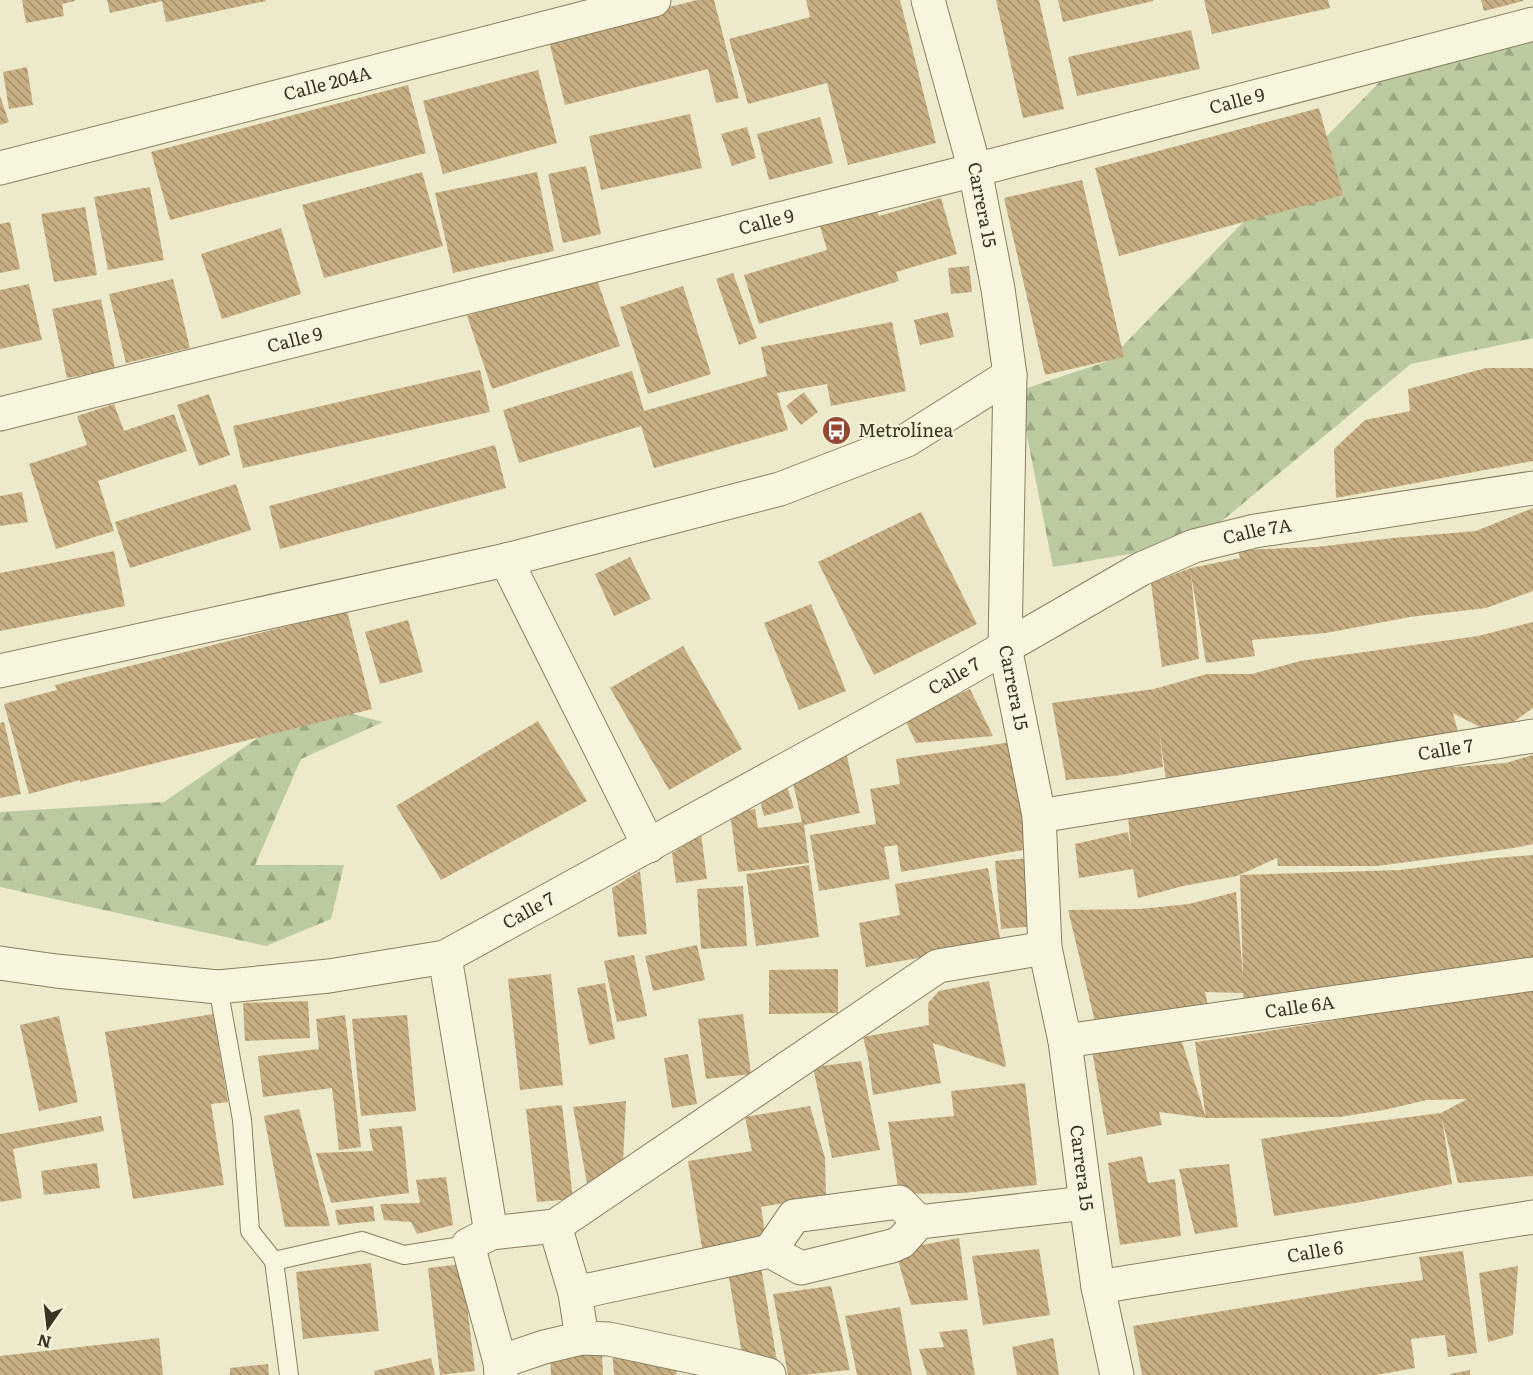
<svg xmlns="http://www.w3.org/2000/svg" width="1533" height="1375" viewBox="0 0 1533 1375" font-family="Literata,serif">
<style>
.forest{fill:url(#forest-firs)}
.building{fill:url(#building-back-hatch)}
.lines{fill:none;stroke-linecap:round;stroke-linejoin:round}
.lane-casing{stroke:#897f60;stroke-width:20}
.street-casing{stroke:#897f60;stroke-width:35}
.lane{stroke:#f8f5de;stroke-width:18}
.street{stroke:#f8f5de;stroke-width:33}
.labels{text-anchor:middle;stroke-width:4.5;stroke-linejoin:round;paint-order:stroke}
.street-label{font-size:18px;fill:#3a3322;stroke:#f4f3da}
.poi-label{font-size:18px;fill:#3a3322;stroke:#f4f3da;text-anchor:start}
</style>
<defs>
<pattern id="forest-firs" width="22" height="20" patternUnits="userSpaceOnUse" patternTransform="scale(1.5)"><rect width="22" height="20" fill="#bccb9f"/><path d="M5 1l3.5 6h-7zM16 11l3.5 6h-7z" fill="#9aa581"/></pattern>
<pattern id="building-back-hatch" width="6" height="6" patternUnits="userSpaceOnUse" patternTransform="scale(1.5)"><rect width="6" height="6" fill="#c8af83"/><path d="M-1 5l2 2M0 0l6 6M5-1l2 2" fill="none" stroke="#a38f6b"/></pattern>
</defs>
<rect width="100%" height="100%" fill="#edeacb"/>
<path class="forest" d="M1533 30V338L1411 364 1217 525 1153 550 1053 567 1018 391 1108 361 1398 63Z
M312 701 352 714 383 722 301 759 255 865H344L331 919 266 946 0 887V812L164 802Z"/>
<path class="building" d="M22 0H75V1L62 4 64 16 26 23Z
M107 0H266V1L166 22 162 1 110 13Z
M697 0H714L739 98 716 103 708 69 565 105 548 37Z
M806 0H900L936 143 848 165 827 83 748 104 729 39 810 17Z
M996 0H1039L1064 109 1023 118Z
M1058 0H1153V1L1063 22Z
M1204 0H1328L1330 8 1212 34Z
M1481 0H1523V1L1484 11Z
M1191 30 1200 69 1077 96 1068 57Z
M27 67 33 105 9 109 3 72Z
M538 70 557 143 443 174 423 101Z
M408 85 426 153 170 220 151 152Z
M0 96 9 122 0 125Z
M1319 108 1343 195 1119 256 1095 168Z
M690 114 702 168 601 190 589 136Z
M820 117 833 163 769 180 757 134Z
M747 127 756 158 732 166 721 134Z
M586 166 601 234 563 243 548 174Z
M422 172 443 246 324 278 302 205Z
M537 172 554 251 453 273 435 193Z
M1082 180 1124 357 1045 375 1004 198Z
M150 187 164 260 108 270 94 197Z
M941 198 957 254 896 272 899 281 759 324 744 275 827 250 820 226 876 208 879 216Z
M85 207 97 275 54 282 41 214Z
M10 222 20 269 0 273V224Z
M281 228 301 294 222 319 201 254Z
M969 266 972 292 951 294 948 268Z
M733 273 757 338 739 345 716 279Z
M595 274 620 346 492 389 467 316Z
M173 279 190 348 126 363 109 294Z
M29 284 42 340 0 349V290Z
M683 286 711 374 648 394 620 307Z
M101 299 115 369 67 378 52 309Z
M948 312 954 337 920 345 914 320Z
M892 322 906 391 831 406 827 384 777 393 788 430 654 468 641 426 519 463 503 410 632 371 644 411 767 376 761 347Z
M1486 368H1533V461L1336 498 1334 449 1365 420 1410 411 1408 389Z
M480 370 490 412 243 468 233 426Z
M804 392 818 412 801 425 786 406Z
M209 394 230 455 199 466 177 405Z
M114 404 124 431 174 414 187 451 98 481 114 531 56 549 29 464 87 445 77 416Z
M495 445 506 488 280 549 269 506Z
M236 484 251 530 130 568 115 522Z
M22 492 28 522 0 526V496Z
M1533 508V591L1486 608 1410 617 1326 633 1252 640 1255 656 1206 663 1191 574 1199 659 1162 667 1151 583 1191 568 1240 558 1238 550 1316 547 1393 538 1476 531Z
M921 512 977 624 874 675 818 562Z
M114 551 125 606 0 631V573Z
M630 557 651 599 614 616 595 574Z
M811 604 846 691 799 710 764 623Z
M347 611 372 709 80 782V780L29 794 4 704 57 690 55 685Z
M408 620 423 672 380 684 365 632Z
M1533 622V708L1495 735 1453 713 1459 736 1167 789 1159 728 1163 767 1115 776 1066 780 1052 703 1154 689 1207 674H1252L1300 661 1478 636Z
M683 646 742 749 669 790 610 688Z
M970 689 993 736 916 743 905 720Z
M538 721 587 801 441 880 396 806Z
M4 722 21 794 0 798V723Z
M1012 742 1028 849 901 872 897 845 884 847 890 879 819 891 810 835 876 824 870 789 900 784 896 759Z
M846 752 860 813 804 825 809 863 738 872 730 812 755 809 758 828 802 822 793 783Z
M1533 755V844L1514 848 1377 866H1278L1277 858 1237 876 1183 886 1138 898 1133 869 1079 878 1075 844 1128 832 1131 849 1128 816 1415 770 1506 763Z
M787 786 794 808 764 816 758 793Z
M701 834 707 879 676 883 672 853Z
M1533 855V969L1244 1004 1243 993 1205 992 1211 1018 1096 1026 1068 910 1139 909 1189 904 1236 892 1243 977 1240 875 1400 870 1494 858Z
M1030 858 1035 926 1001 929 995 861Z
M809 865 819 937 756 946 746 874Z
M988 868 1001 944 866 967 859 923 900 915 895 884Z
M640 871 647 934 618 937 612 888Z
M743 886 747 946 701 949 697 889Z
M697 945 705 980 653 991 645 956Z
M634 955 647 1016 617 1022 604 961Z
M838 969V1013L769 1014V970Z
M551 974 563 1085 520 1090 508 979Z
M989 981 1006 1065 1005 1067 933 1043 941 1083 873 1095 868 1057 863 1037 929 1025 928 1003 939 991Z
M605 983 615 1039 589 1045 577 988Z
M1533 985V1176L1458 1183 1442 1119 1452 1184 1361 1202 1274 1216 1261 1139 1347 1125 1441 1113 1467 1099 1427 1100 1384 1110 1339 1117 1206 1118 1195 1042 1238 1036 1330 1021Z
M308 1001 310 1038 245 1041 243 1003Z
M213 1014 228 1102 211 1104 224 1185 133 1199 105 1032Z
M743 1014 751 1074 706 1079 698 1019Z
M345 1015 361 1147 339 1150 332 1088 263 1097 258 1056 319 1049 316 1019Z
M407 1015 416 1111 361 1116 352 1019Z
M59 1016 78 1102 39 1111 20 1025Z
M1181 1039 1206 1118 1159 1112 1162 1125 1107 1135 1092 1051Z
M688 1054 697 1104 672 1108 664 1058Z
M861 1061 880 1150 832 1158 813 1067Z
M1025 1083 1037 1185 963 1193 899 1194 888 1122 954 1116 951 1091Z
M626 1101 623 1163 587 1183 573 1107Z
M562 1105 573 1199 537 1202 526 1109Z
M810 1106 825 1158 826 1196 761 1207 766 1239 702 1248 688 1161 752 1151 745 1117Z
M299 1109 330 1226 285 1227 264 1116Z
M101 1116 104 1131 13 1149 22 1198 0 1202V1134Z
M402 1126 409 1193 331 1203 316 1153 373 1151 369 1129Z
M1142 1156 1148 1183 1175 1179 1181 1236 1120 1245 1108 1163Z
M97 1163 100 1188 44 1195 41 1171Z
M1229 1164 1238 1227 1195 1234 1179 1169Z
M446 1177 453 1225 417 1234 411 1222 384 1220 380 1204 420 1203 416 1180Z
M373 1206 375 1221 338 1225 335 1210Z
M959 1238 968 1300 911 1305 895 1250Z
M1039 1249 1050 1315 983 1325 972 1256Z
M1463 1251 1477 1353 1448 1357 1445 1335 1411 1339 1415 1368 1376 1375H1142L1133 1326 1367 1287 1423 1280 1419 1257Z
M371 1263 379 1331 303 1339 296 1272Z
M462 1264 475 1371 440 1375 428 1268Z
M1518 1266 1513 1335 1488 1342 1479 1273Z
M761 1267 777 1361 744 1366 728 1272Z
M831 1286 850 1370 803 1375H788L773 1294Z
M900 1307 912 1375H857L845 1316Z
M967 1329 975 1375H927L919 1349 944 1347 939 1332Z
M159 1338 163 1375H0V1356Z
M1053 1338 1059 1375H1017L1012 1347Z
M612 1348 673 1356 677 1375H614Z
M602 1354 603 1375H551L550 1355Z
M431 1358 435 1375H375L374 1371Z
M268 1364 269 1375H230V1368Z
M1470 1370V1375H1450V1374Z"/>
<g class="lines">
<defs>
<path id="lane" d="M218 987 242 1120 250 1231 274 1261 362 1241 404 1255 468 1245
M274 1261 289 1375"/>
<g id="street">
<path id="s1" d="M928 0 975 170 998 289 1010 375 1005 647 1039 816 1045 948 1065 1041 1086 1203 1098 1287 1117 1375"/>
<path id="s2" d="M0 168 654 0"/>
<path id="s3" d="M0 414 975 170 1533 24"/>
<path d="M506 560 649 846"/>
<path d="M0 671 506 560 780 489 907 440 1010 375"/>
<path id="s4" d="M1039 816 1533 736"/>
<path d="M445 957 491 1233 468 1245 500 1362 501 1375"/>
<path id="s5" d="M0 963 56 971 218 987 329 976 445 957 945 682 1141 569 1194 546 1255 531 1533 488"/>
<path id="s6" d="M1065 1041 1533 974"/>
<path d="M555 1226 938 966 1045 948"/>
<path d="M491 1233 555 1226 575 1293 582 1338 544 1347 500 1362"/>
<path d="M770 1251 794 1216 899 1202 919 1222"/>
<path id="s7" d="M1098 1287 1533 1217"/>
<path d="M575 1293 770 1251 801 1268 892 1246 901 1242 919 1222 1086 1203"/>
<path d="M582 1338 609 1339 736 1366 769 1375"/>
</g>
</defs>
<use href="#lane" class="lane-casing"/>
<use href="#street" class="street-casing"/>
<use href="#lane" class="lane"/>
<use href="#street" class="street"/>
</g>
<defs>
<symbol id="bus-disc" viewBox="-11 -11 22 22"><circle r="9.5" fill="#944833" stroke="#f4f3da"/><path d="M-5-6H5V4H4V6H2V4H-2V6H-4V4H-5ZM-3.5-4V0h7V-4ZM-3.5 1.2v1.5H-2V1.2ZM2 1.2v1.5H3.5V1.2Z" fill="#fff"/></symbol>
</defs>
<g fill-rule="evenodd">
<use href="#bus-disc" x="820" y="414" width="33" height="33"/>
</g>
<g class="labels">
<g class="street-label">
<text dy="6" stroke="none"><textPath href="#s2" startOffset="338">Calle 204A</textPath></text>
<text dy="6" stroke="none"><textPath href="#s3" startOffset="1276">Calle 9</textPath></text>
<text dy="6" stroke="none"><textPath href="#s1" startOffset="212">Carrera 15</textPath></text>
<text dy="6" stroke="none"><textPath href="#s3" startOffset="790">Calle 9</textPath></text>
<text dy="6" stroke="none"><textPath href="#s3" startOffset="304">Calle 9</textPath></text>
<text dy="6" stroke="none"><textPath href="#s5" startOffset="1368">Calle 7A</textPath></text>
<text dy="6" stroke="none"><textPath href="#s5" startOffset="1030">Calle 7</textPath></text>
<text dy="6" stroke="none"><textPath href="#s1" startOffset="698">Carrera 15</textPath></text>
<text dy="6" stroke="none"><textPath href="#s4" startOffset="412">Calle 7</textPath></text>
<text dy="6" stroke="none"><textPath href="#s5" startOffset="544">Calle 7</textPath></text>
<text dy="6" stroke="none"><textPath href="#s6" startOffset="237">Calle 6A</textPath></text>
<text dy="6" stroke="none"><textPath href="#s1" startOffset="1184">Carrera 15</textPath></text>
<text dy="6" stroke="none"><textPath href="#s7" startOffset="220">Calle 6</textPath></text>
</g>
<g class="poi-label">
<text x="858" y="437">Metrolínea</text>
</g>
</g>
<g transform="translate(48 1327) rotate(194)" stroke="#f4f3da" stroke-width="4.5" paint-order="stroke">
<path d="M0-4.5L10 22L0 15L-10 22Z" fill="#3a3322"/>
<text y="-9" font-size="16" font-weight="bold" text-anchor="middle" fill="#3a3322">N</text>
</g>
</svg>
